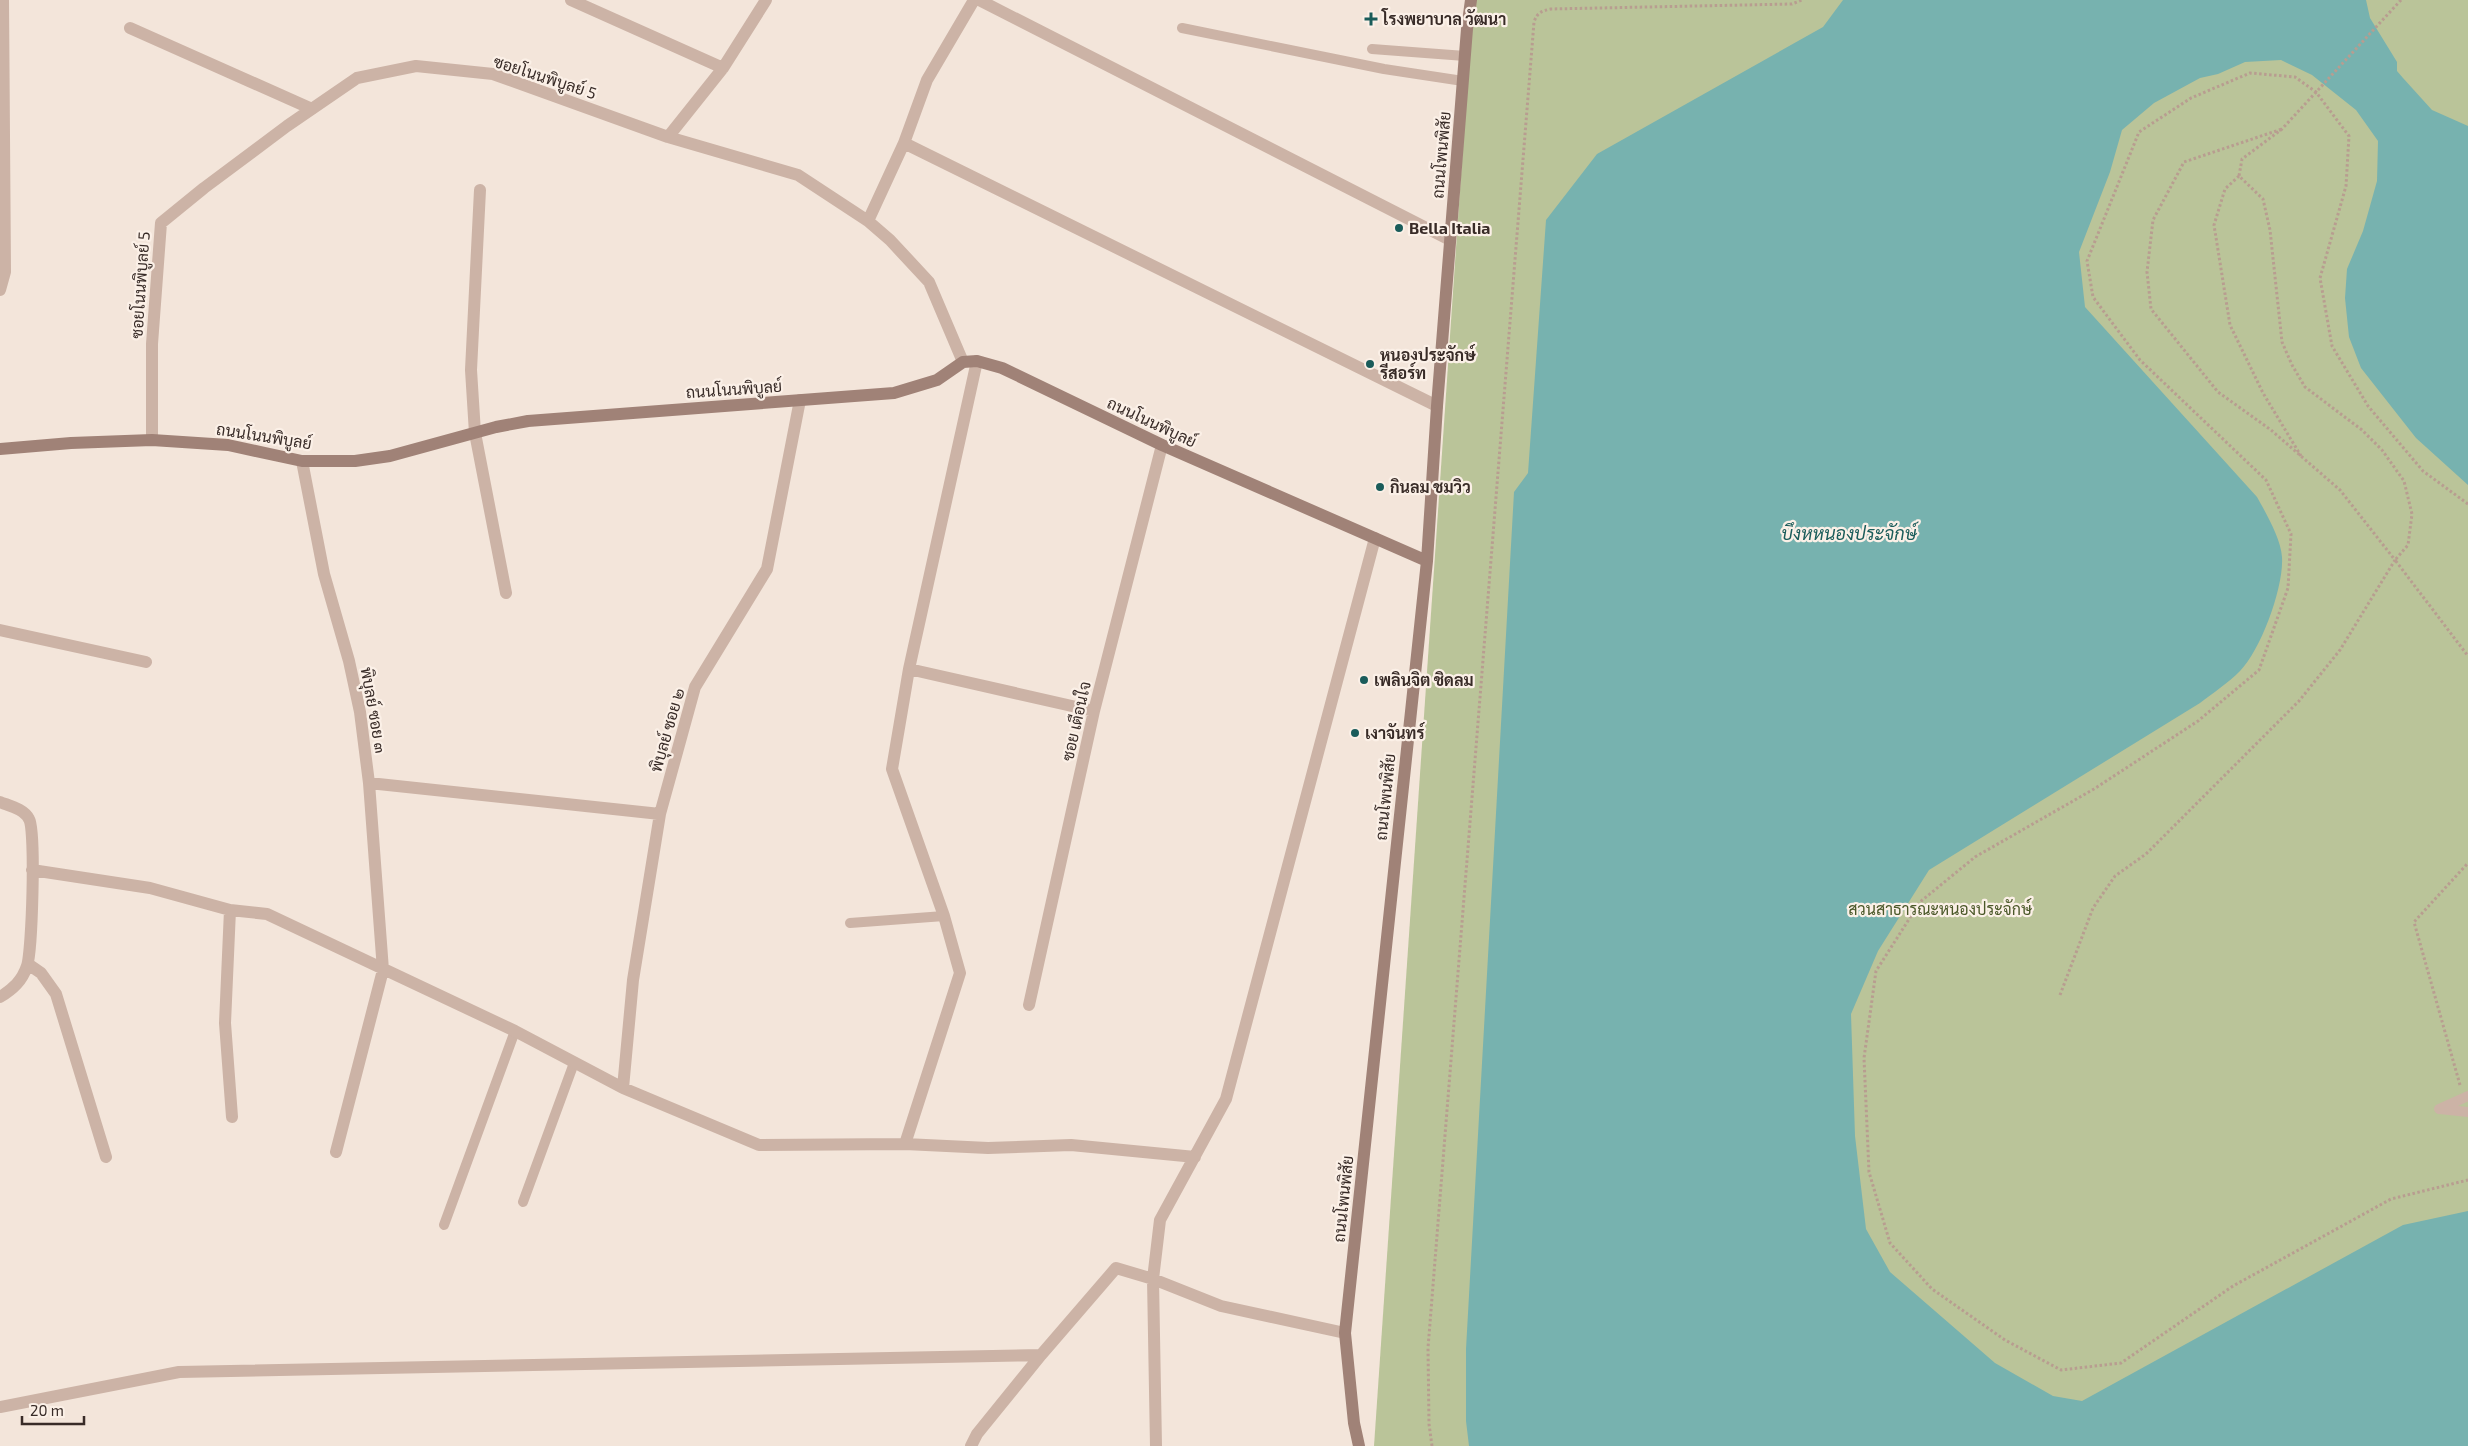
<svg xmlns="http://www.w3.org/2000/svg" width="2468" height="1446" viewBox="0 0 2468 1446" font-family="'Exo 2',Sarabun,sans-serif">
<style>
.green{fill:#bac499}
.water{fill:#77b2af}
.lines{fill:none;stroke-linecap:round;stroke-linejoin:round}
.path{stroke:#b89d90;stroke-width:3;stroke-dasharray:2.5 2.5;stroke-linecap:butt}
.lane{stroke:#ccb3a6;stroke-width:10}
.street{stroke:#ccb3a6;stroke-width:12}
.secondary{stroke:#a08277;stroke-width:12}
.poi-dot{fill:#1a5c5a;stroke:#fbf0e7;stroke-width:2}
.labels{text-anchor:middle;stroke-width:4.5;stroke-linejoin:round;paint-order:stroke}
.poi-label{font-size:16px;font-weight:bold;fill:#382b27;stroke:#fbf0e7;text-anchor:start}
.street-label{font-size:16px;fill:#382b27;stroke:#fbf0e7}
.park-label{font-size:16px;fill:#4b5829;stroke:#fbf0e7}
.water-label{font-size:18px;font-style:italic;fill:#1a5c5a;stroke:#fbf0e7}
</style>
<rect width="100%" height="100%" fill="#f3e5da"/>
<path class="green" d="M1473 0H2468V1446H1374Z"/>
<path class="water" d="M1843 0H2366L2370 18 2397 62V71L2403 78 2432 110 2468 126V485L2416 438 2361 368 2349 337 2345 298 2347 269 2363 231 2377 181 2378 141 2356 110 2312 75 2281 60 2245 62 2218 74 2200 78 2154 103 2122 130 2110 172 2079 252 2085 307 2257 497C2266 513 2281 539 2282 557 2284 587 2261 650 2240 671 2228 683 2213 693 2200 703L1929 870 1878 951 1851 1014 1855 1136 1866 1229 1890 1272 1995 1363 2053 1396 2082 1401 2403 1225 2468 1211V1446H1469L1466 1421V1349L1514 492 1528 473 1546 220 1597 154 1823 27Z"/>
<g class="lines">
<path class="path" d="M2401 0 2282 129 2242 159 2239 176 2263 199 2270 230 2282 342 2292 365 2305 387 2362 430 2382 450 2404 481 2412 514 2408 545 2395 560 2468 656
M2239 176 2225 189 2214 225 2230 325 2263 393 2301 456
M2468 504 2423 471 2368 406 2332 346 2320 278 2346 186 2349 136 2316 92 2295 77 2250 73 2191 98 2139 132 2087 261 2093 297 2140 360 2266 480 2291 534 2288 588 2259 670 2198 721 2094 789 1975 857 1920 902 1876 971 1864 1058 1869 1172 1890 1243 1932 1289 2005 1340 2061 1370 2121 1363 2233 1286 2391 1199 2468 1180
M2060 995 2093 908 2115 876 2146 854 2299 701 2340 650 2395 560 2340 490 2271 430 2218 392 2151 309 2147 272 2153 220 2184 162 2282 129
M2460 1085 2414 922 2468 863
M1432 1446 1429 1424 1428 1348 1534 22C1537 13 1541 11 1551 9L1792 4 1802 0"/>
<path class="lane" d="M1182 28 1384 69 1463 81
M1372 49 1465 56
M850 923 944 916
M2439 1109 2468 1096
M2440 1109 2468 1112
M523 1202 574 1063
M444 1225 515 1031"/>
<path class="street" d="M571 0 723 68
M979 0 1450 240
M130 28 312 109
M668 137 723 68 766 0
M904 143 1437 406
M480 190 471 370 475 433 506 593
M868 221 904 143 927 80 974 0
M0 290 5 272 3 0
M152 440V344L161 223 204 188 287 126 357 78 416 66 493 74 668 137 798 175 868 221 890 240 929 282 963 362
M302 461 324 574 349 661 360 712 369 783 383 970 336 1152
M0 630 146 662
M909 669 1094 711
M369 783 660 814
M0 802C10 806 24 809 29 819 36 831 32 951 27 966 22 981 13 989 0 997
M32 870 150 888 230 910 267 914 515 1031 623 1088 759 1145 905 1144 988 1148 1071 1145 1195 1157
M230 910 225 1023 232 1117
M28 964 41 973 56 994 106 1157
M1029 1005 1094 711 1162 445
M623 1088 633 980 660 814 695 687 767 569 800 400
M905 1144 960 973 944 916 892 769 909 669 977 361
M0 1407 179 1372 1041 1355
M971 1446 977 1434 1041 1355 1116 1268 1153 1279 1221 1306 1345 1333
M1156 1446 1153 1279 1160 1220 1226 1099 1375 538"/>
<path class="secondary" d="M0 449 71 443 152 440 228 445 302 461H355L390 456 496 427 528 421 894 393 937 380 963 362 977 361 1002 368 1162 445 1427 561
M1359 1446 1354 1423 1345 1333 1427 561 1437 406 1467 29 1471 0"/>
</g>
<g class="poi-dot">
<path d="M1368.5 11.5h5v5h5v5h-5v5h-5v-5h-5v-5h5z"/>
<circle cx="1399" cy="228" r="5"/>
<circle cx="1370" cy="364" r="5"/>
<circle cx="1380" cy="487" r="5"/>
<circle cx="1364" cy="680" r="5"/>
<circle cx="1355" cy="733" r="5"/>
</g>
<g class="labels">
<g class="poi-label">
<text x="1382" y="25">โรงพยาบาล วัฒนา</text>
<text x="1409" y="234">Bella Italia</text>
<text x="1380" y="361">หนองประจักษ์<tspan x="1380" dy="18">รีสอร์ท</tspan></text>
<text x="1390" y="493">กินลม ชมวิว</text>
<text x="1374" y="686">เพลินจิต ชิดลม</text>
<text x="1365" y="739">เงาจันทร์</text>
</g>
<g class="street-label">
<text transform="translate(545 77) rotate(18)" y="6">ซอยโนนพิบูลย์ 5</text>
<text transform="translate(1441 155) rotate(-85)" y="6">ถนนโพนพิสัย</text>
<text transform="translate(140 285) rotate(-86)" y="6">ซอยโนนพิบูลย์ 5</text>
<text transform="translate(734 389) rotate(-4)" y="6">ถนนโนนพิบูลย์</text>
<text transform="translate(1152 422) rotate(25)" y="6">ถนนโนนพิบูลย์</text>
<text transform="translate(264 436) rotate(9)" y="6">ถนนโนนพิบูลย์</text>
<text transform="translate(374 710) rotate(80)" y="6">พิบุลย์ ซอย ๓</text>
<text transform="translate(1076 721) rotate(-77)" y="6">ซอย เตือนใจ</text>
<text transform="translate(667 730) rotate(-74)" y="6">พิบุลย์ ซอย ๒</text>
<text transform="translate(1385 797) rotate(-84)" y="6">ถนนโพนพิสัย</text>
<text transform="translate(1343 1199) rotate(-84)" y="6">ถนนโพนพิสัย</text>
</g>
<g class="park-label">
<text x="1940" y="915">สวนสาธารณะหนองประจักษ์</text>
</g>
<g class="water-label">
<text x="1849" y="540">บึงหหนองประจักษ์</text>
</g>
</g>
<path d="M22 1416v8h62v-8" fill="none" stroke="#382b27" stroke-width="2.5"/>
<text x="30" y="1416" font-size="15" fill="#382b27" stroke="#fbf0e7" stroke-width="4" paint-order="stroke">20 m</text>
</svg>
